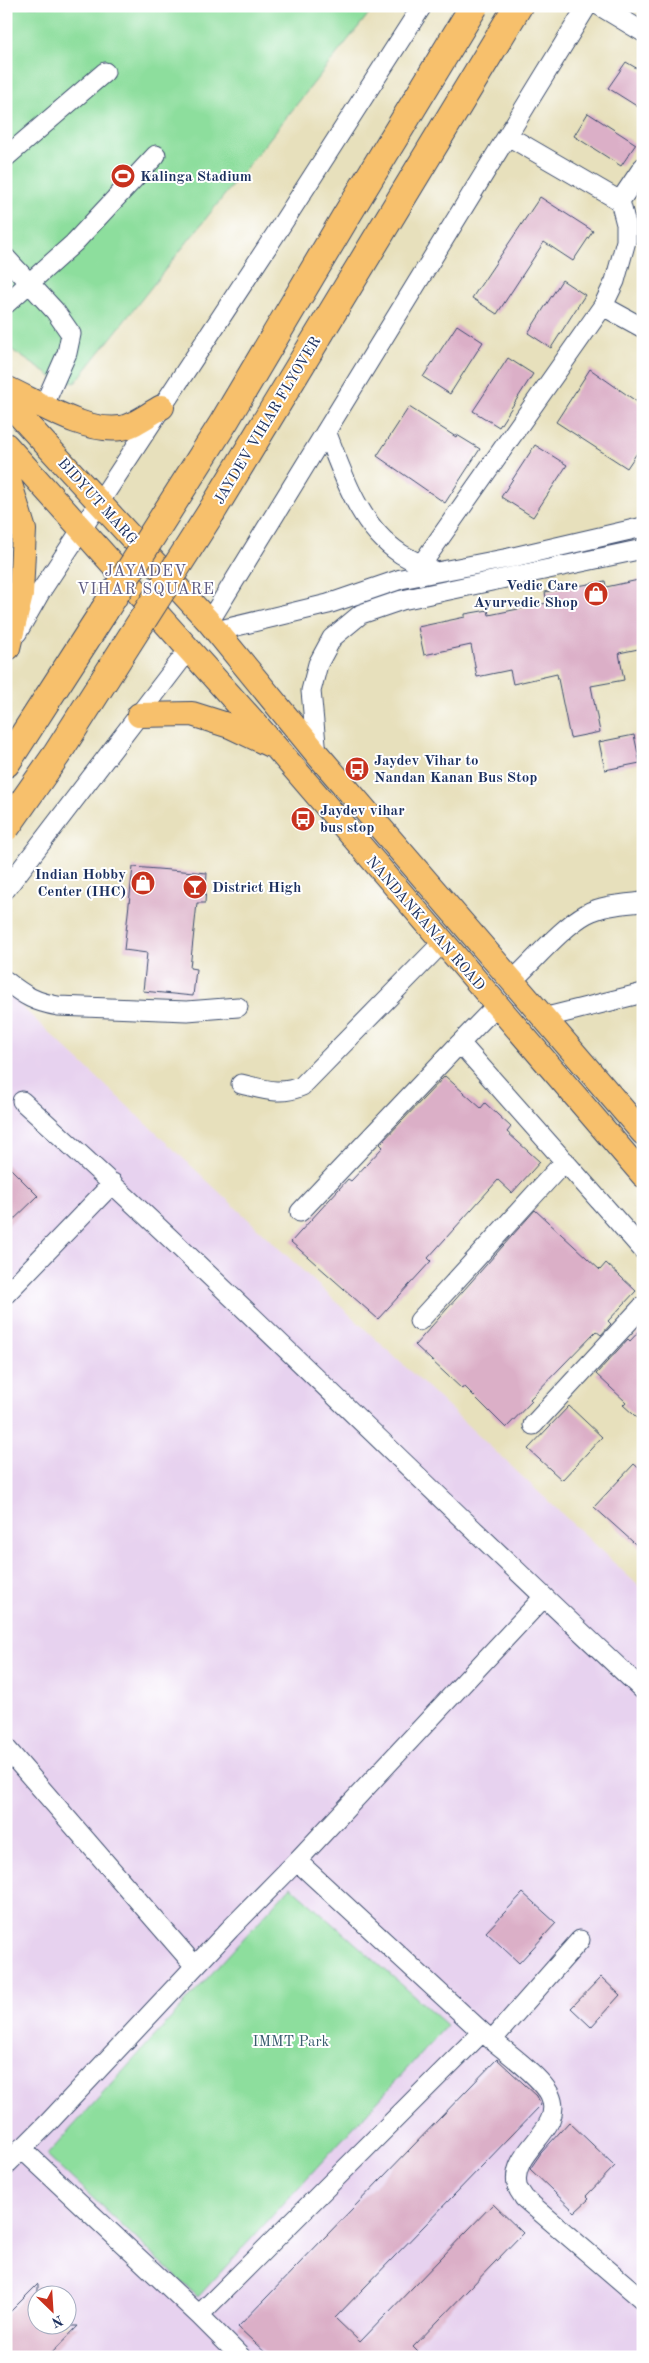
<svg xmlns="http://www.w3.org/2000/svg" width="649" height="2363" viewBox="0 0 649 2363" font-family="'Old Standard TT',serif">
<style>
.built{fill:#e7d2ef;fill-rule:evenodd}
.green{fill:#8dde9d;stroke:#54867e}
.building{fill:#dbafc7}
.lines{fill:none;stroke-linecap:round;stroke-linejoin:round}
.minor-casing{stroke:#3a4a6c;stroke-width:21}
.major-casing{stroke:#3a4a6c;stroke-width:26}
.highway-casing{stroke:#3a4a6c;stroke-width:30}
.minor{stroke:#fff;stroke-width:19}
.major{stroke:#f7c06c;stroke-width:24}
.highway{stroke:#f7c06c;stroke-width:28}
.highway-bridge-casing{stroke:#3a4a6c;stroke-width:30;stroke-linecap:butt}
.highway-bridge{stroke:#f7c06c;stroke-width:28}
.labels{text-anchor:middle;stroke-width:4;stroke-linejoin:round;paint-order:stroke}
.poi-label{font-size:15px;font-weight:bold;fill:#1b2f5e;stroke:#fff;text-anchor:start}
.street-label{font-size:15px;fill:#1b2f5e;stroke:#fff}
.park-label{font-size:15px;fill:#385b6e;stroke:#fff}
.neighbourhood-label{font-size:16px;letter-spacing:1px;fill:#5e5c83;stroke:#fff}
</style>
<rect width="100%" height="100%" fill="#fff"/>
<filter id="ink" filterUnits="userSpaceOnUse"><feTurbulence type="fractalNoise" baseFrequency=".02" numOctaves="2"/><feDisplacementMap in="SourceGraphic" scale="10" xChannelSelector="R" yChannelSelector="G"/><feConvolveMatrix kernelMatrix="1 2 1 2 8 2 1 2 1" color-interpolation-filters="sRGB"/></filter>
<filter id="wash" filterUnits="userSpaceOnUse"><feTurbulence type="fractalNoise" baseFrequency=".0096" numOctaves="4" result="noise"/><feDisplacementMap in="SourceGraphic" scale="20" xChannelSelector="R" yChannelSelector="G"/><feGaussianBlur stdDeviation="1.12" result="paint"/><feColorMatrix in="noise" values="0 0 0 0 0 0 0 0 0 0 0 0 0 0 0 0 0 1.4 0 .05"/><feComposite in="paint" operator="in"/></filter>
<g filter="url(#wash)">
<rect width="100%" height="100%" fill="#e7e0bc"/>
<path class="built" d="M6 992 643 1590V2357H6ZM38 2296H68V2326H38Z"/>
<path class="green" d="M6 6H375L75 383 52 377 6 346Z
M291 1886 447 2025 198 2297 47 2155Z"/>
<g id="blocks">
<path class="building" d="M626 62 643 72V110L608 88Z
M588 113 636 144 621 166 574 136Z
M540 197 593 231 573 261 544 242 497 314 472 298Z
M562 280 585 295 551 348 528 333Z
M457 325 483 342 450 394 423 377Z
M508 358 533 374 499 427 473 411Z
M590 369 643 406V444L627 468 556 422Z
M409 407 456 437 457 435 480 449 445 503 377 456Z
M535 445 567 465 533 517 501 497Z
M643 579V648L619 653 624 680 591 686 600 732 570 738 557 674 513 684 510 670 477 677 471 645 424 655 418 627 465 617V614L488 610 489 615 547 603 545 592 605 581 606 587Z
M634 735 640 763 605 770 599 742Z
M133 867 207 873 205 903H197L190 968 196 969 193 996 143 991 147 953 124 950Z
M445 1076 481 1108 485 1103 511 1127 507 1132 540 1162 512 1193 498 1180 428 1258 431 1261 378 1319 291 1242 348 1179 351 1181 383 1147 380 1144Z
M6 1164 38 1196 6 1227Z
M535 1210 600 1270 606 1263 636 1291 608 1321 611 1324 601 1335 596 1331 530 1399 532 1401 506 1428 464 1386 462 1389 415 1345Z
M643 1327V1423L623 1405 626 1402 596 1374 628 1339 630 1341Z
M569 1406 602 1437 562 1480 528 1449Z
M634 1464 643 1472V1551L594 1507Z
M523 1893 556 1923 519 1963 486 1932Z
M601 1977 620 1995 591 2027 571 2008Z
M497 2059 537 2096 541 2105 335 2318 360 2342 493 2204 523 2233 413 2347 423 2357H270L238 2327Z
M569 2122 615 2166 586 2196 589 2199 575 2212 530 2169 541 2153Z
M38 2284V2326H78L48 2357H6V2316Z"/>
</g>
</g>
<g filter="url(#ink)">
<use href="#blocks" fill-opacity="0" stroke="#3a4a6c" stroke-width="1"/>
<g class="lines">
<defs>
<path id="minor" d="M600 6 643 32
M6 157 105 72
M620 201 643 167
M6 258 55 311 71 334 67 353 44 405
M6 304 74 243 156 155
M603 306 643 328
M326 431C344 477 359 526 401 554 411 560 422 565 432 570
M421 565 603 306 615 281 626 241V224L620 201 508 136
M209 622 587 6
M216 631 328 604 401 579 509 558 643 527
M17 633 41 591 275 235 422 6
M317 754 311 691 318 664 332 638 361 614 402 600 643 549
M6 889 190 648
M6 981C25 996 35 1002 58 1006L187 1011 238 1007
M512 981C533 962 562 927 586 914 602 905 625 904 643 902
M543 1018 643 993
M460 1043 496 1006
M241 1084C263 1089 280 1096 302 1086L442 943
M22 1101C233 1292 434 1496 643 1690
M300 1212 460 1043 643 1250
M6 1294 113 1183
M419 1321 565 1161
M533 1425 643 1306
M6 1748 195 1966
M482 2032C499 2046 542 2077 550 2095 566 2130 510 2150 517 2185 517 2189 522 2194 524 2198L643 2300
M492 2040 580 1940
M21 2148 199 2315 482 2032 297 1861
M6 2165 48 2123 230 1929 297 1861 543 1598
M199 2315 241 2357"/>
<path id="major" d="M6 388C39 403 84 433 121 428 134 426 150 413 162 407
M6 401 209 622 317 754 643 1133
M6 445 262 731 643 1175
M6 471 24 530 21 595 8 648
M139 715 192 714 230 726 270 745"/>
<path id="highway" d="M212 511 518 6
M6 763 104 611"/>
</defs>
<use href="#minor" class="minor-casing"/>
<use href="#major" class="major-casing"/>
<use href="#highway" class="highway-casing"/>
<use href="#minor" class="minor"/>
<use href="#major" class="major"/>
<use href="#highway" class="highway"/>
<defs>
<path id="highway-bridge" d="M104 611 224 422 345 218 474 6
M6 827 57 754 212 511"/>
</defs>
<use href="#highway-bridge" class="highway-bridge-casing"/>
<use href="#highway-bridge" class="highway-bridge"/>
</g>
</g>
<defs>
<symbol id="stadium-disc" viewBox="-11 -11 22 22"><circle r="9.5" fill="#c8321e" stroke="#fff"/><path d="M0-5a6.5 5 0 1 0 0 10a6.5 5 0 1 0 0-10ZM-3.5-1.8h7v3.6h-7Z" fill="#fff"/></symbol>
<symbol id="shop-disc" viewBox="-11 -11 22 22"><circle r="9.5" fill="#c8321e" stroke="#fff"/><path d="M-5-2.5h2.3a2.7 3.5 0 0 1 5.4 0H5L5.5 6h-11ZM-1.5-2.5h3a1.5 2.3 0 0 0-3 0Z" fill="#fff"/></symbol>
<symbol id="bus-disc" viewBox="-11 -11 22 22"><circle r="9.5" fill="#c8321e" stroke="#fff"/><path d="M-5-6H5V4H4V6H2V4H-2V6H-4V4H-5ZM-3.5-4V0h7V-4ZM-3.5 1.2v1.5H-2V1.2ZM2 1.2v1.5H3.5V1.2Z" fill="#fff"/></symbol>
<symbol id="bar-disc" viewBox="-11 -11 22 22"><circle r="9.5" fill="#c8321e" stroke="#fff"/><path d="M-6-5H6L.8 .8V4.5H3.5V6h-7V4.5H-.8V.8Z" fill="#fff"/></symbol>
</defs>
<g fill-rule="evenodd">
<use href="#stadium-disc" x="109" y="162" width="28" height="28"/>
<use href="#shop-disc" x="582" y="580" width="28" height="28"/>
<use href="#bus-disc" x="343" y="755" width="28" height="28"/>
<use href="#bus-disc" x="289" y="805" width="28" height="28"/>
<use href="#shop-disc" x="129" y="869" width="28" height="28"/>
<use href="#bar-disc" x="181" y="873" width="28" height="28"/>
</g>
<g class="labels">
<g class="poi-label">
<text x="140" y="181">Kalinga Stadium</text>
<text x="578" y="590" text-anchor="end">Vedic Care<tspan x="578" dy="17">Ayurvedic Shop</tspan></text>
<text x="374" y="765">Jaydev Vihar to<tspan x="374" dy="17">Nandan Kanan Bus Stop</tspan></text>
<text x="320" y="815">Jaydev vihar<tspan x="320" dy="17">bus stop</tspan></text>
<text x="126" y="879" text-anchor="end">Indian Hobby<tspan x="126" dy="17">Center (IHC)</tspan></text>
<text x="212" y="892">District High</text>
</g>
<g class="street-label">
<text transform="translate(267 420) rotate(-59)" y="5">JAYDEV VIHAR FLYOVER</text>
<text transform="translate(98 501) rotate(48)" y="5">BIDYUT MARG</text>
<text transform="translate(426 923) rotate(49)" y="5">NANDANKANAN ROAD</text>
</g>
<g class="park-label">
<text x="291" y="2046">IMMT Park</text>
</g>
<g class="neighbourhood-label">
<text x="146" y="576">JAYADEV<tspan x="146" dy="18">VIHAR SQUARE</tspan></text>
</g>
</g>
<rect width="649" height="2363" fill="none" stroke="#fff" stroke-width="25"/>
<g transform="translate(52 2310) rotate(155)"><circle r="24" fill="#ffffff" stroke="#a4acbf"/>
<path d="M0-4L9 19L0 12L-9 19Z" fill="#c8321e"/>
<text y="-8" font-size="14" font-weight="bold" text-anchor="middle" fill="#1b2f5e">N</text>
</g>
</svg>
